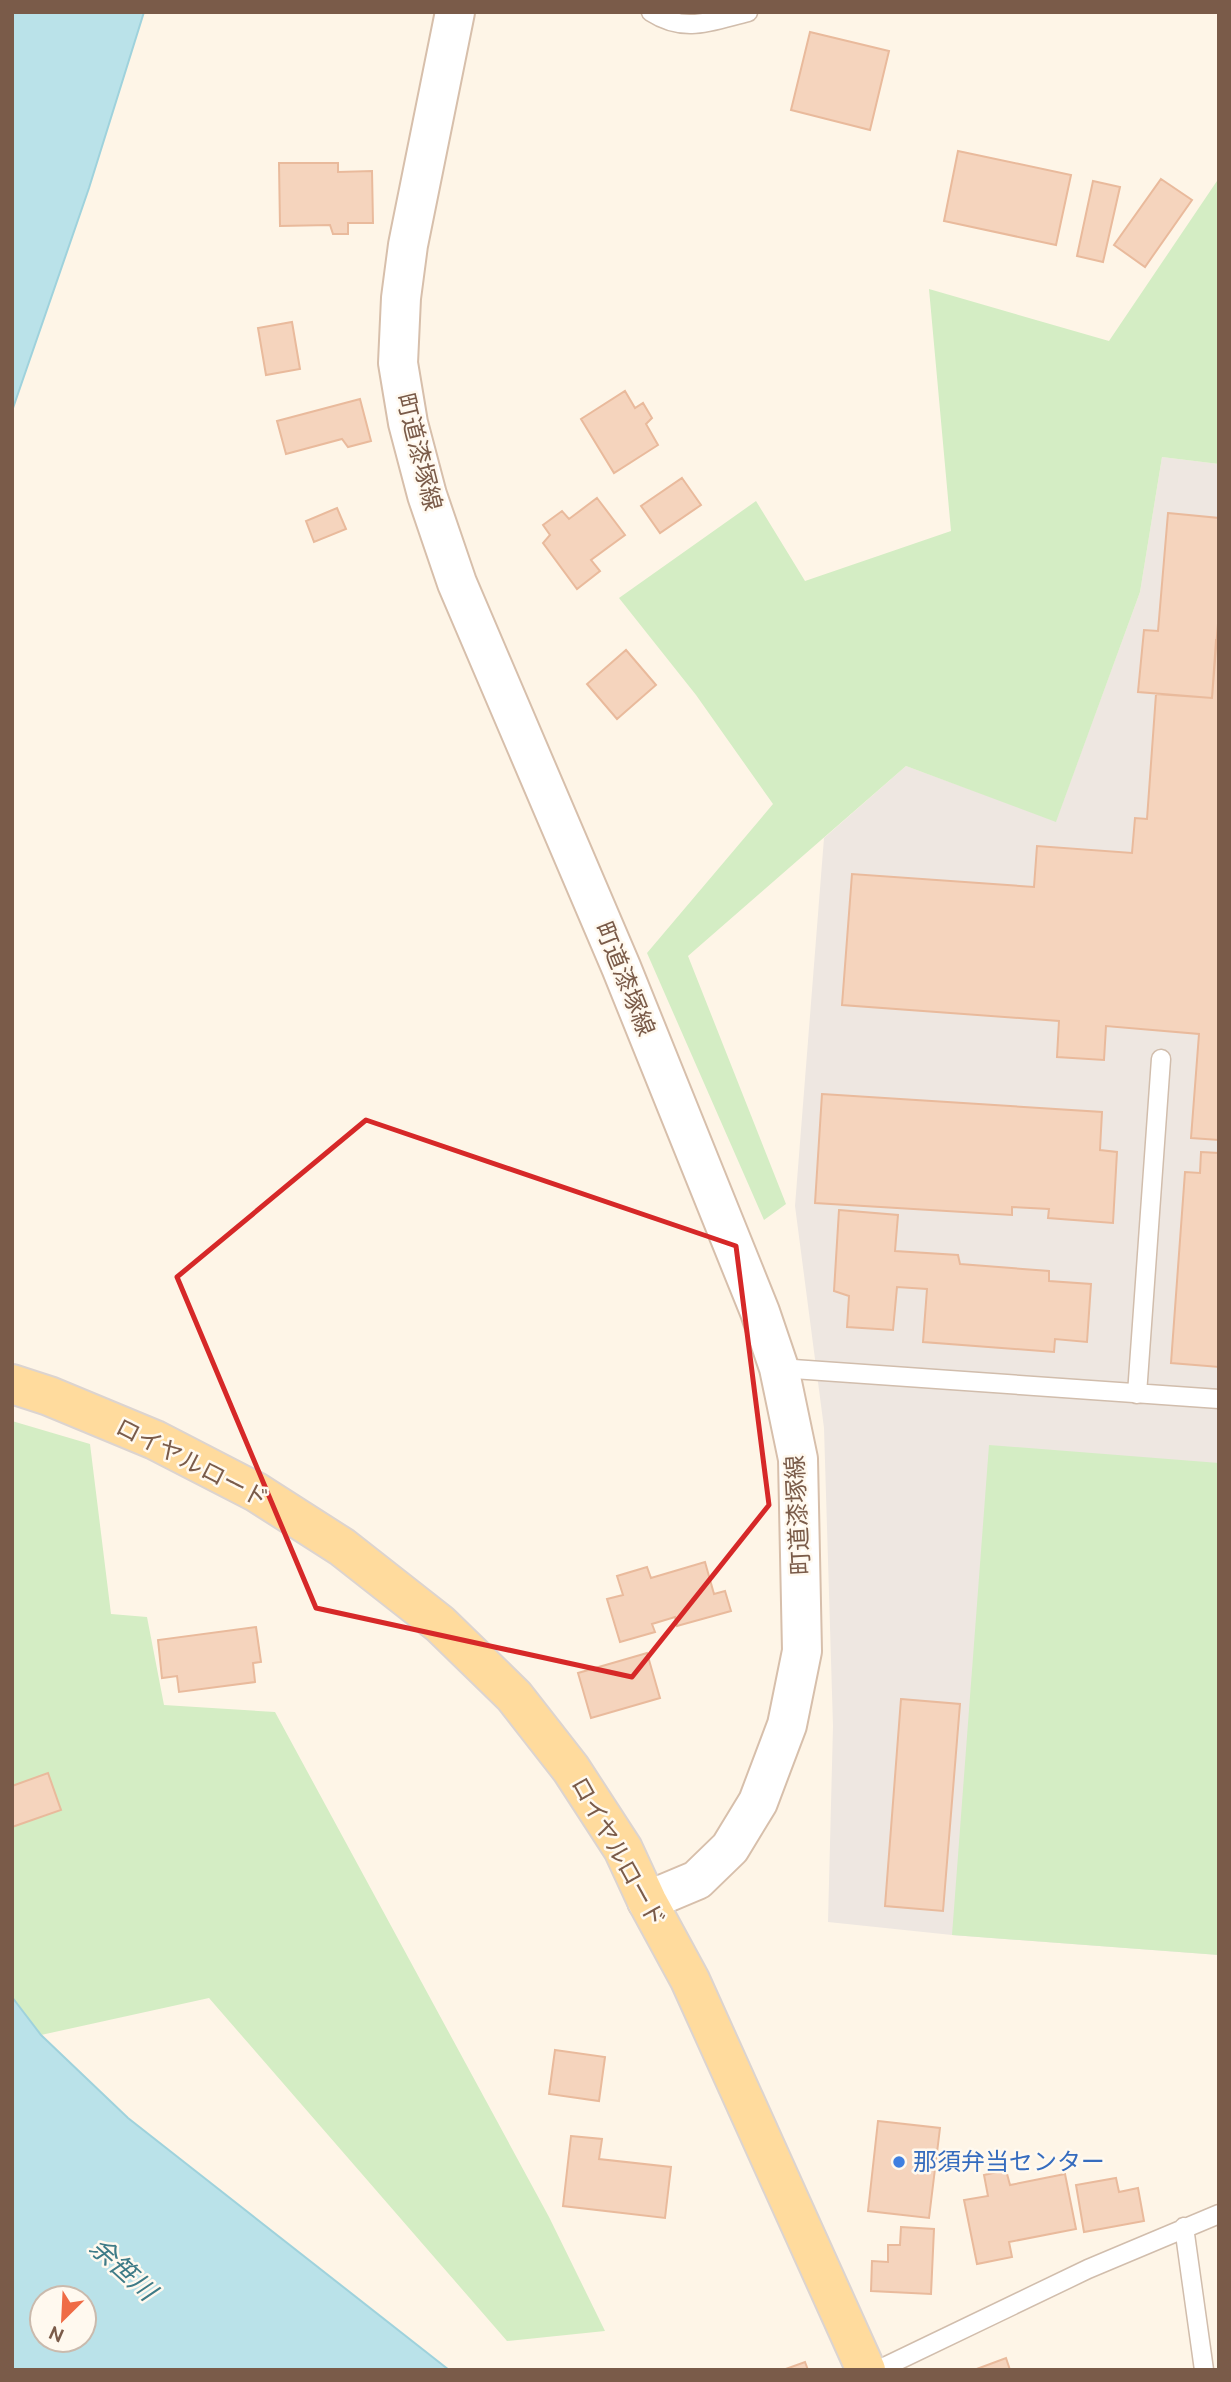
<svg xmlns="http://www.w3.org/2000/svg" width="1231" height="2382" viewBox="0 0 1231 2382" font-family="Ubuntu,'Noto Sans JP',sans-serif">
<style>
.industrial{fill:#eee7e1}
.green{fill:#d4edc4}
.water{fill:#bae2e9;stroke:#9fd2dc;stroke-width:2;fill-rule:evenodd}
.building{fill:#f5d4bd;stroke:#e9ba9c;stroke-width:2}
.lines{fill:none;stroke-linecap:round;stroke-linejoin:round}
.lane-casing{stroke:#d1bdac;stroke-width:21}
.secondary-casing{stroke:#d7bfab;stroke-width:42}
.primary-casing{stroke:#dcd4d0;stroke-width:42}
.lane{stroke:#fff;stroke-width:18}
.secondary{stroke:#fff;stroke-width:38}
.primary{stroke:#ffdb9d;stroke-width:38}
.marked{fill:none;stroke:#d62828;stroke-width:5;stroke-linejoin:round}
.shop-dot{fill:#3f7fe0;stroke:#fff9ef;stroke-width:2.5}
.labels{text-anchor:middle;stroke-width:5;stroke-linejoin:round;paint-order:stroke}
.street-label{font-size:24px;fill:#7a5b49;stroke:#fff9ef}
.shop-label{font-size:24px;fill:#366cbe;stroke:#fff9ef;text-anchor:start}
.water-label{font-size:26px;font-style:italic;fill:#3e7b87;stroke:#fff9ef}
</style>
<rect width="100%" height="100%" fill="#fef5e7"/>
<path class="industrial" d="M1162 457 1219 464V1955L952 1935 828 1922 833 1726 824 1428 795 1206 824 838 906 766 1056 821 1140 592Z"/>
<path class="green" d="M1219 178V464L1162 457 1140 592 1056 822 906 766 688 956 786 1204 764 1220 647 953 773 804 696 695 619 598 756 501 805 581 951 531 929 289 1109 341Z
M12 1421 90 1444 111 1614 147 1617 164 1705 275 1712 549 2217 605 2331 507 2341 209 1998 41 2035 12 1997Z
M989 1445 1219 1463V1955L952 1935Z"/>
<path class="water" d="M12 12H144L89 188 12 411Z
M12 1997 41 2035 128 2118 449 2370H12ZM42 2298H84V2340H42Z"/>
<path class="building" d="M810 32 889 51 870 130 791 110Z
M958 151 1071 175 1056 245 944 221Z
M279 163H338V172L372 171 373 223H348V234H333L330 225 280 226Z
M1161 179 1192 200 1145 267 1114 245Z
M1093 181 1120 187 1103 262 1077 256Z
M292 322 300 369 266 375 258 328Z
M625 391 635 408 643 403 652 418 646 424 658 445 614 473 581 419Z
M360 399 371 441 348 447 342 439 286 454 277 421Z
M682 478 701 505 660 533 641 506Z
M597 498 625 535 591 560 600 571 577 589 543 543 550 535 543 525 562 511 569 519Z
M337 508 346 529 314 542 306 521Z
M1168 513 1219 518V611L1212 698 1138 692 1144 630 1158 631Z
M1216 640H1219V1140L1191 1138 1199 1034 1106 1026 1104 1060 1057 1057 1059 1021 842 1005 852 874 1034 887 1037 846 1132 853 1135 818 1147 819 1156 694 1212 698Z
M626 650 656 685 617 719 587 684Z
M822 1094 1102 1112 1100 1150 1117 1152 1113 1223 1048 1218 1049 1209 1012 1207V1215L815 1203Z
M1201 1152 1219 1153V1367L1171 1363 1185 1172 1200 1173Z
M839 1210 898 1215 895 1251 958 1255 960 1264 1049 1271V1281L1091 1284 1087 1342 1055 1339 1054 1352 923 1342 927 1289 897 1287 893 1330 847 1327 849 1296 834 1291Z
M705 1562 714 1594 725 1591 731 1611 677 1626 675 1617 652 1624 655 1632 620 1642 607 1599 623 1595 617 1576 647 1567 651 1578Z
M256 1627 261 1662 253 1663 255 1682 179 1692 177 1676 162 1678 158 1640Z
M647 1653 660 1698 591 1718 578 1673Z
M901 1699 960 1704 943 1911 885 1906Z
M48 1773 61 1810 12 1827V1786Z
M555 2050 605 2057 599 2101 549 2094Z
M878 2121 940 2128 929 2218 868 2211Z
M571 2136 602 2139 599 2159 671 2167 665 2218 563 2206Z
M1006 2170 1010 2185 1065 2174 1076 2229 1009 2242 1012 2257 977 2264 964 2200 988 2196 984 2175Z
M1116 2178 1119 2192 1138 2188 1144 2221 1084 2232 1076 2185Z
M901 2227 934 2229 931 2294 871 2291 872 2261 888 2262V2245H900Z
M1006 2358 1010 2370H974Z
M805 2362 808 2370H783Z"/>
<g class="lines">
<defs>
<path id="lane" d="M651 12C685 34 712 21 748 12
M779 1368 1219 1399
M1137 1394 1161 1059
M1184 2227 1204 2370
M878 2370 1088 2269 1219 2214"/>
<path id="secondary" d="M455 12 408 245 401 298 398 363 408 423 427 495 457 583 621 967 760 1312 779 1368 798 1459 802 1651 787 1725 758 1802 730 1848 697 1880 647 1901"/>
<path id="primary" d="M12 1384 49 1396 155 1440 256 1492 342 1547 440 1624 514 1696 571 1769 623 1849 647 1901 690 1980 866 2370"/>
</defs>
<use href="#lane" class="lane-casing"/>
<use href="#secondary" class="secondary-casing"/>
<use href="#primary" class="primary-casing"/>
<use href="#lane" class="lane"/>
<use href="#secondary" class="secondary"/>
<use href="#primary" class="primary"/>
</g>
<path class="marked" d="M366 1120 736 1246 769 1505 632 1677 316 1608 177 1277Z"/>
<circle class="shop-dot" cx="899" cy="2162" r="7"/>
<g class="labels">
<g class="street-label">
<text transform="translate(419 452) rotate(76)" y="8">町道漆塚線</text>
<text transform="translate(625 979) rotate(68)" y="8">町道漆塚線</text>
<text transform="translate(192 1463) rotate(27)" y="8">ロイヤルロード</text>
<text transform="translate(798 1515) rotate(-93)" y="8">町道漆塚線</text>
<text transform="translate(618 1852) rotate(61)" y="8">ロイヤルロード</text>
</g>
<g class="shop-label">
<text x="913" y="2170">那須弁当センター</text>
</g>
<g class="water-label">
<text transform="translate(123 2269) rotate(42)" y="9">余笹川</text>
</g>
</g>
<rect width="1231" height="2382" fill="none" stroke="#7a5b49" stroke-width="28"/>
<g transform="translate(63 2319) rotate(204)"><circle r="33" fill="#fff9ef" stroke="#cabaad" stroke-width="2"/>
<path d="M0-5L12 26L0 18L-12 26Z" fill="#ef6c46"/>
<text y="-10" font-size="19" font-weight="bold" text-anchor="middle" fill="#7a5b49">N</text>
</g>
</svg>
